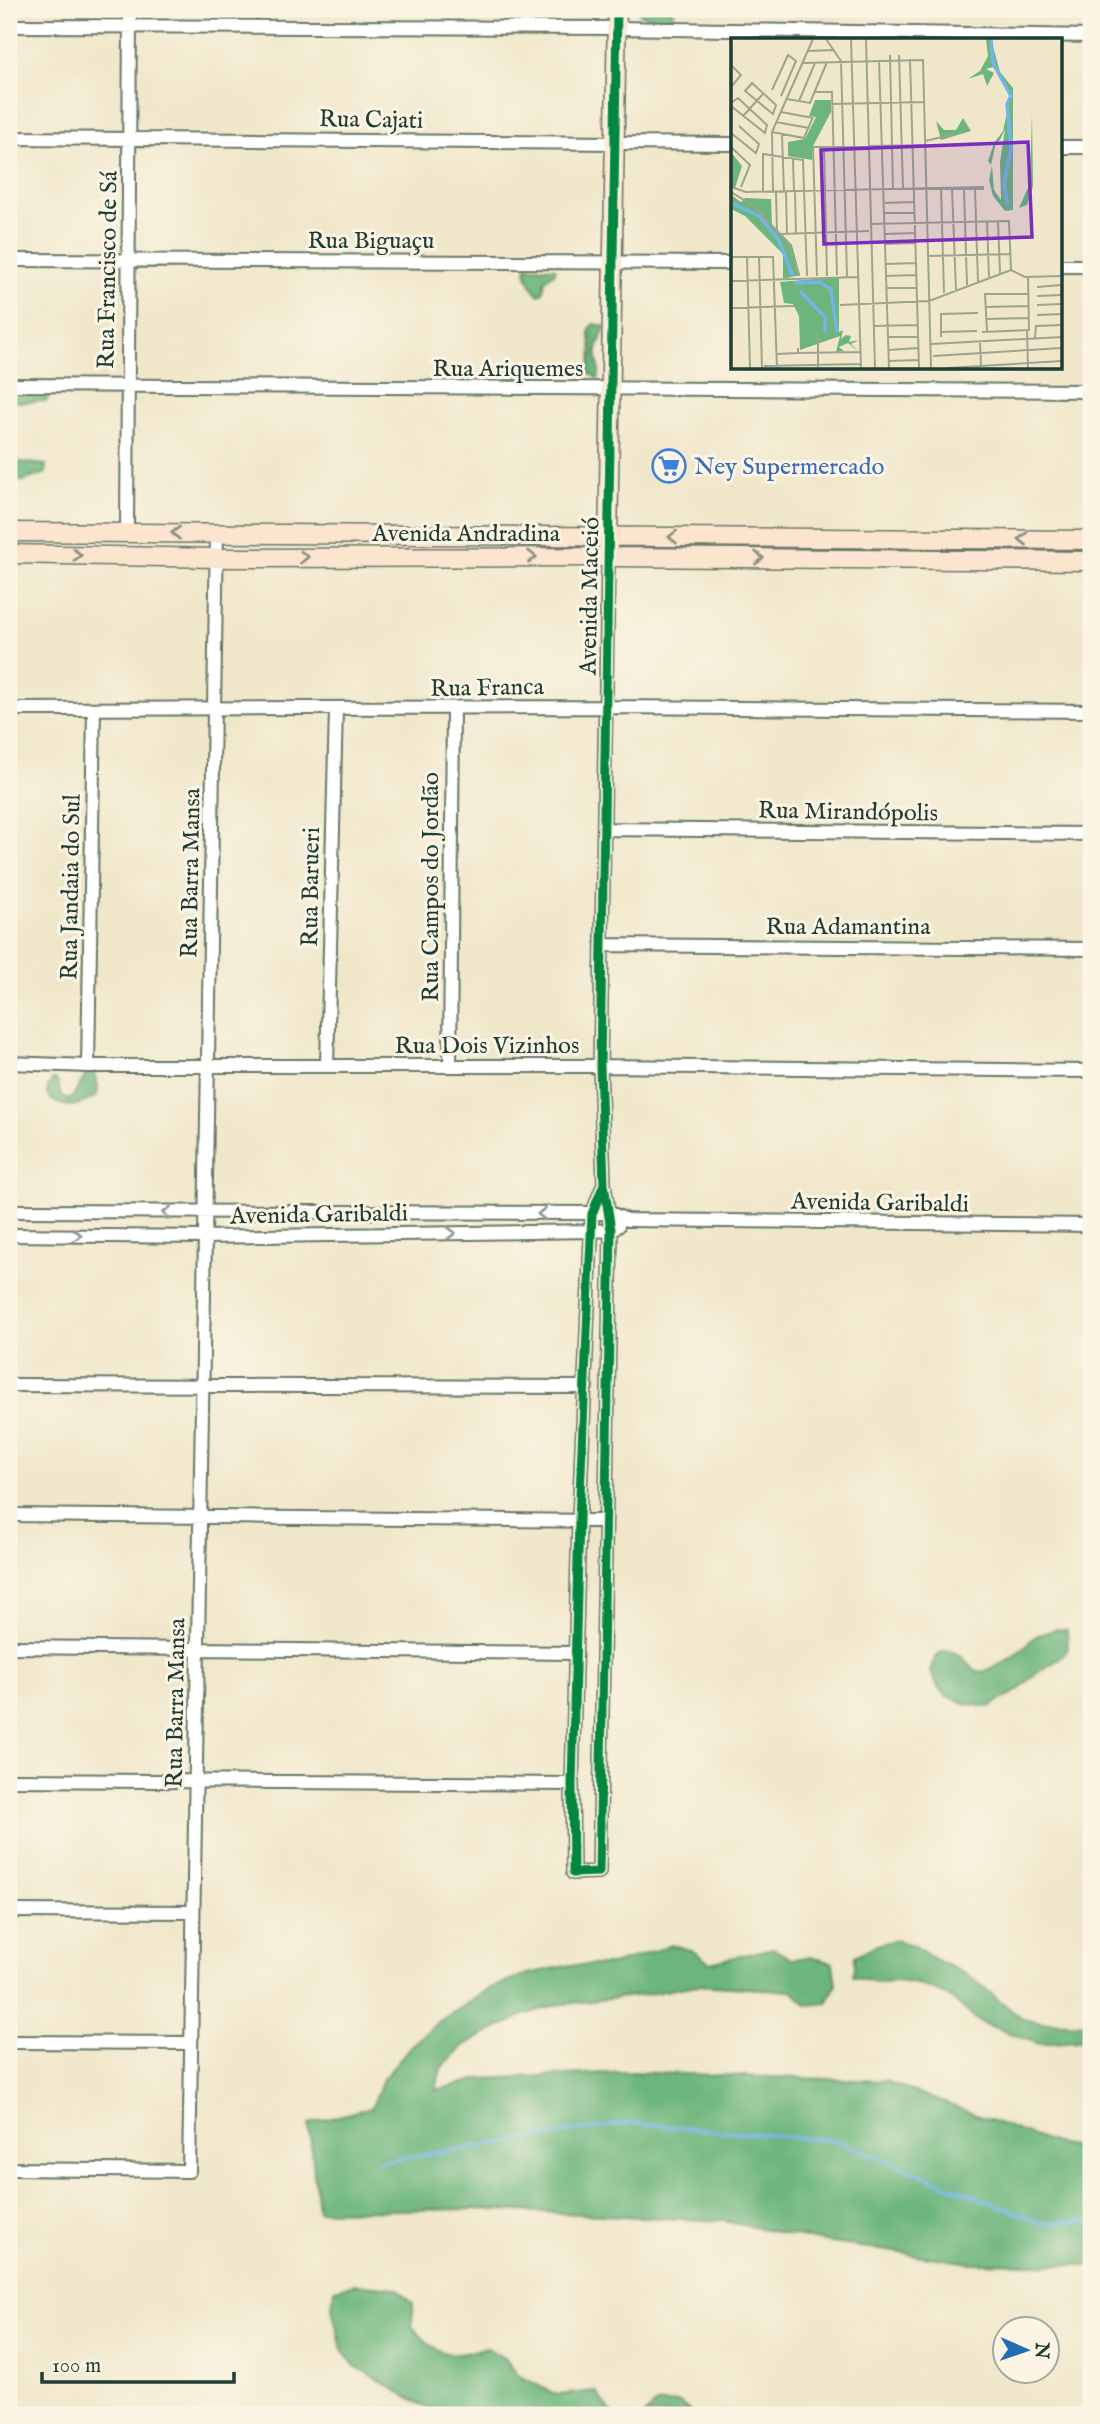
<svg xmlns="http://www.w3.org/2000/svg" width="1100" height="2424" viewBox="0 0 1100 2424" font-family="'IM FELL English',serif">
<style>
.forest{fill:#6cb57c;stroke:#467958;stroke-width:2}
.lines{fill:none;stroke-linecap:round;stroke-linejoin:round}
.stream{stroke:#74b4e8;stroke-width:3.5}
.street-casing{stroke:#687868;stroke-width:16}
.secondary-casing{stroke:#687868;stroke-width:21}
.street{stroke:#fff;stroke-width:12}
.secondary{stroke:#fbe5cf;stroke-width:18}
.cycleway-casing{stroke:#fcf5e5;stroke-width:13}
.cycleway{stroke:#00873e;stroke-width:9}
.oneway{stroke:#8d9182}
.oneway2{stroke:#8f9e9a}
.labels{text-anchor:middle;stroke-width:6;stroke-linejoin:round;paint-order:stroke}
.street-label{font-size:24px;fill:#1f3d34;stroke:#fcf5e5}
.shop-label{font-size:24px;fill:#366cbe;stroke:#fcf5e5;text-anchor:start}
.inset-river{fill:none;stroke:#74b4e8;stroke-width:3.5}
.inset-road{fill:none;stroke:#9ca38e;stroke-width:2}
.view{fill:#7b2cbf;fill-opacity:0.15;stroke:#7b2cbf;stroke-width:3.5}
.inset-edge{fill:none;stroke:#1f3d34;stroke-width:3.5}
</style>
<rect width="100%" height="100%" fill="#fcf5e5"/>
<filter id="ink" filterUnits="userSpaceOnUse"><feTurbulence type="fractalNoise" baseFrequency=".0143" numOctaves="2"/><feDisplacementMap in="SourceGraphic" scale="14" xChannelSelector="R" yChannelSelector="G"/><feConvolveMatrix kernelMatrix="1 2 1 2 8 2 1 2 1" color-interpolation-filters="sRGB"/></filter>
<filter id="wash" filterUnits="userSpaceOnUse"><feTurbulence type="fractalNoise" baseFrequency=".00686" numOctaves="4" result="noise"/><feDisplacementMap in="SourceGraphic" scale="28" xChannelSelector="R" yChannelSelector="G"/><feGaussianBlur stdDeviation="1.57" result="paint"/><feColorMatrix in="noise" values="0 0 0 0 0 0 0 0 0 0 0 0 0 0 0 0 0 1.4 0 .05"/><feComposite in="paint" operator="in"/></filter>
<g filter="url(#wash)">
<rect width="100%" height="100%" fill="#f0e7ca"/>
<path class="forest" d="M638 9H674L672 18 662 21 641 15Z
M527 267 556 268 555 272 545 280 543 292 539 295C533 290 524 274 527 267Z
M593 324 605 326C604 335 598 341 597 350 595 361 602 367 598 379L587 372C594 358 592 347 589 332Z
M523 362 542 365 539 378 530 381 513 380 510 377 496 375 494 371Z
M22 390 49 393 47 401 16 402 13 399Z
M9 461 46 465V473L23 481 9 480Z
M90 1073H94L98 1086 97 1096C80 1106 63 1112 47 1095L48 1086 53 1079 57 1081 61 1095 68 1100 72 1098 86 1075Z
M1056 1629 1067 1630 1068 1649 1062 1657 1035 1674 1019 1690 989 1707 967 1704 947 1696 939 1689 930 1671C941 1636 960 1653 976 1672L986 1671 1013 1657 1036 1636Z
M895 1940 915 1946 932 1958 971 1977 1020 2017 1041 2022 1091 2024V2040L1039 2044 980 2022 947 1995 918 1984 897 1981 876 1982 853 1976 855 1956 874 1946Z
M672 1945 693 1951 710 1963 773 1948 791 1959 810 1957 833 1963 836 1985 827 2003 807 2005 793 1991 697 1985 643 1995 556 2005 524 2015 464 2045 441 2068 436 2090 480 2079 630 2072 886 2081 1046 2141 1091 2150V2265L971 2263 818 2241 724 2221 480 2209 318 2211 309 2124 372 2107 383 2079 414 2043 437 2023 488 1989 527 1974 571 1965H612Z
M355 2284 397 2288 413 2304 412 2326C436 2355 451 2361 486 2347L505 2359 519 2376 557 2395 596 2391 613 2415H439L355 2366 342 2349 332 2309 334 2289Z
M678 2402 695 2415H644L657 2404Z"/>
<g class="lines">
<path class="stream" d="M378 2162 629 2123 838 2141 1042 2223 1091 2220"/>
</g>
</g>
<g filter="url(#ink)">
<g class="lines">
<defs>
<path id="street" d="M9 26 616 28 1091 36
M9 138 732 144
M1060 147H1091
M9 260 732 263
M1060 266H1091
M9 385 1091 391
M127 532 130 9
M9 709 607 707 1091 711
M605 829 1091 834
M604 945 1091 949
M9 1063 88 1066H600L1091 1071
M88 1066 94 709
M327 1066 336 709
M450 1066 453 709
M604 1184 592 1214 579 1519 572 1784 573 1873 599 1872 611 1230 604 1184 600 1066 608 557
M9 1211 610 1213 627 1220 1091 1225
M9 1235 204 1237 592 1231 611 1230 618 1226
M9 1385 586 1387
M9 1515 605 1521
M9 1647 576 1653
M9 1780 572 1784
M9 1911 193 1912
M9 2042 191 2043
M9 2169 189 2171 217 533"/>
<path id="secondary" d="M9 532 1091 540
M608 547 617 9
M9 554 217 558 608 557 1091 561"/>
</defs>
<use href="#street" class="street-casing"/>
<use href="#secondary" class="secondary-casing"/>
<use href="#street" class="street"/>
<use href="#secondary" class="secondary"/>
<defs>
<path id="cycleway" d="M604 1184 592 1214 579 1519 572 1784 573 1873 599 1872 611 1230 604 1184 600 1066 617 9"/>
</defs>
<use href="#cycleway" class="cycleway-casing"/>
<use href="#cycleway" class="cycleway"/>
</g>
<defs><path id="oneway-chevron" d="M-2-3.5L2.5 0L-2 3.5" fill="none" stroke-width="1.6" stroke-linecap="round" stroke-linejoin="round" transform="scale(1.75)"/></defs>
<g class="oneway">
<use href="#oneway-chevron" transform="translate(176 533) rotate(-179)"/>
<use href="#oneway-chevron" transform="translate(673 537) rotate(-180)"/>
<use href="#oneway-chevron" transform="translate(1023 539) rotate(-180)"/>
<use href="#oneway-chevron" transform="translate(77 555) rotate(1)"/>
<use href="#oneway-chevron" transform="translate(304 557)"/>
<use href="#oneway-chevron" transform="translate(532 557)"/>
<use href="#oneway-chevron" transform="translate(759 558) rotate(1)"/>
</g>
<g class="oneway2">
<use href="#oneway-chevron" transform="translate(167 1213) rotate(-179)"/>
<use href="#oneway-chevron" transform="translate(542 1214) rotate(-180)"/>
<use href="#oneway-chevron" transform="translate(451 1233) rotate(-1)"/>
<use href="#oneway-chevron" transform="translate(77 1235) rotate(1)"/>
</g>
</g>
<defs>
<symbol id="supermarket-ring" viewBox="-11 -11 22 22"><circle r="9.5" fill="#fcf5e5" stroke="#3f7fe0" stroke-width="1.5"/><path d="M-6-5.5h2.5l.6 2H6L4.5 2H-2.5L-4.4-4H-6ZM-1.5 3.2a1.3 1.3 0 1 0 .1 0ZM3 3.2a1.3 1.3 0 1 0 .1 0Z" fill="#3f7fe0"/></symbol>
</defs>
<g fill-rule="evenodd">
<use href="#supermarket-ring" x="650" y="447" width="38" height="38"/>
</g>
<g class="labels">
<g class="street-label">
<text transform="translate(371 119) rotate(1)" y="8">Rua Cajati</text>
<text x="371" y="248">Rua Biguaçu</text>
<text transform="translate(107 270) rotate(-89)" y="8">Rua Francisco de Sá</text>
<text x="508" y="376">Rua Ariquemes</text>
<text x="466" y="541">Avenida Andradina</text>
<text transform="translate(589 596) rotate(-89)" y="8">Avenida Maceió</text>
<text transform="translate(487 687) rotate(-1)" y="8">Rua Franca</text>
<text transform="translate(848 811) rotate(1)" y="8">Rua Mirandópolis</text>
<text transform="translate(190 873) rotate(-89)" y="8">Rua Barra Mansa</text>
<text transform="translate(70 887) rotate(-89)" y="8">Rua Jandaia do Sul</text>
<text transform="translate(310 887) rotate(-89)" y="8">Rua Barueri</text>
<text transform="translate(430 887) rotate(-90)" y="8">Rua Campos do Jordão</text>
<text x="848" y="934">Rua Adamantina</text>
<text x="487" y="1053">Rua Dois Vizinhos</text>
<text transform="translate(880 1202) rotate(1)" y="8">Avenida Garibaldi</text>
<text transform="translate(319 1214) rotate(-1)" y="8">Avenida Garibaldi</text>
<text transform="translate(175 1703) rotate(-89)" y="8">Rua Barra Mansa</text>
</g>
<g class="shop-label">
<text x="694" y="474">Ney Supermercado</text>
</g>
</g>
<g transform="translate(731 38)">
<rect width="331" height="331" fill="#f0e7ca"/>
<path d="M255 1H260L269 34 282 50V172L274 173 262 158 258 142 261 128 263 152 270 162 269 124 274 91 269 102 265 105 260 127 257 123 263 105 272 93 280 55 262 29 255 31 263 35 256 48 252 36 237 41 249 33 257 18ZM84 62H100V74L81 110V122L57 118V104L74 101 85 79 78 78ZM301 75 302 148 296 167 288 170 299 145ZM232 80 240 93 210 102 205 83 213 92H225ZM0 114 11 128 4 150 0 148ZM0 157 10 164 14 160 40 161 41 187 61 207 69 237 52 241V216L14 178 0 171ZM108 239V294L112 292 110 301 115 297 120 298 118 304 128 302 120 306 127 313 117 305 108 309 113 313 105 314 109 298 69 312 68 278 62 266 53 265 49 244Z" fill="#6cb57c"/>
<path class="inset-river" d="M260 1 262 25 280 58 276 66 280 110 273 146 277 167M0 165 28 178 47 201 62 238M64 245 88 244 100 251 106 295M69 253 94 279V294"/>
<path class="inset-road" d="M95 1 110 23 116 239M120 1 130 330M135 1 144 330M77 13 102 12M159 17 162 152M168 17 172 151M179 21 188 330M148 22 158 330M72 25 192 22 200 330M0 27 10 37 0 49M21 45 45 67 42 76 14 53ZM41 52 57 17 65 23 50 58M84 54H101L106 237M56 61 79 65 96 24M68 63 84 25M0 65 7 60 36 87 34 95 0 68M101 66 193 64M50 74 82 80M12 78 32 56M45 84 78 90M41 94 73 100 82 79M0 95 25 115 28 106 8 88M51 96 53 154M194 103 224 96M0 109 19 127 10 149M93 109 96 238M62 121 63 154M0 149 15 154 252 149V151H193M221 150 225 253M210 151 213 255M244 151 247 245M233 152 236 247M0 154 21 167 57 204 68 238M32 154V116L72 122 76 238M42 154 41 94 82 1M45 154 46 193M55 154 56 196M64 154 65 195M152 165 183 164M153 175H183M267 183 269 235M256 184 258 239M139 186 278 183 280 232 294 239 331 238M49 196 138 193M153 196 184 195M154 206 184 205M197 218 279 216M0 219H42L46 330M16 219 19 330M28 219 31 330M154 226 185 225M86 238 82 109 195 107M155 238 185 237M0 243 127 239M306 249 331 247M155 250H186M306 258 331 257M109 267 198 263 280 232M306 267 331 266M254 269 298 268M0 270 63 268M306 277 331 276M255 281 298 280M143 288 187 287M296 292 297 330M256 293 254 256H298M210 294 246 293M251 294 298 292 297 239M87 296V329M157 299H187M210 299V276L247 275M304 300 305 288 331 287M249 303 250 329M200 306 331 299M67 310V315L129 314M157 312 187 310M46 316 67 315M202 318 331 310M157 323 188 322M33 328 129 326M217 330 331 323"/>
<path class="view" d="M297 104 301 199 93 206 90 112Z"/>
<rect width="331" height="331" class="inset-edge"/>
</g>
<rect width="1100" height="2424" fill="none" stroke="#fcf5e5" stroke-width="35"/>
<g transform="translate(1026 2350) rotate(92)"><circle r="33" fill="#fcf5e5" stroke="#a4ab9e" stroke-width="2"/>
<path d="M0-5L12 26L0 18L-12 26Z" fill="#1f6fb2"/>
<text y="-10" font-size="19" font-weight="bold" text-anchor="middle" fill="#1f3d34">N</text>
</g>
<path d="M42 2372v10h192v-10" fill="none" stroke="#1f3d34" stroke-width="3.5"/>
<text x="52" y="2372" font-size="21" fill="#1f3d34" stroke="#fcf5e5" stroke-width="5" paint-order="stroke">100 m</text>
</svg>
